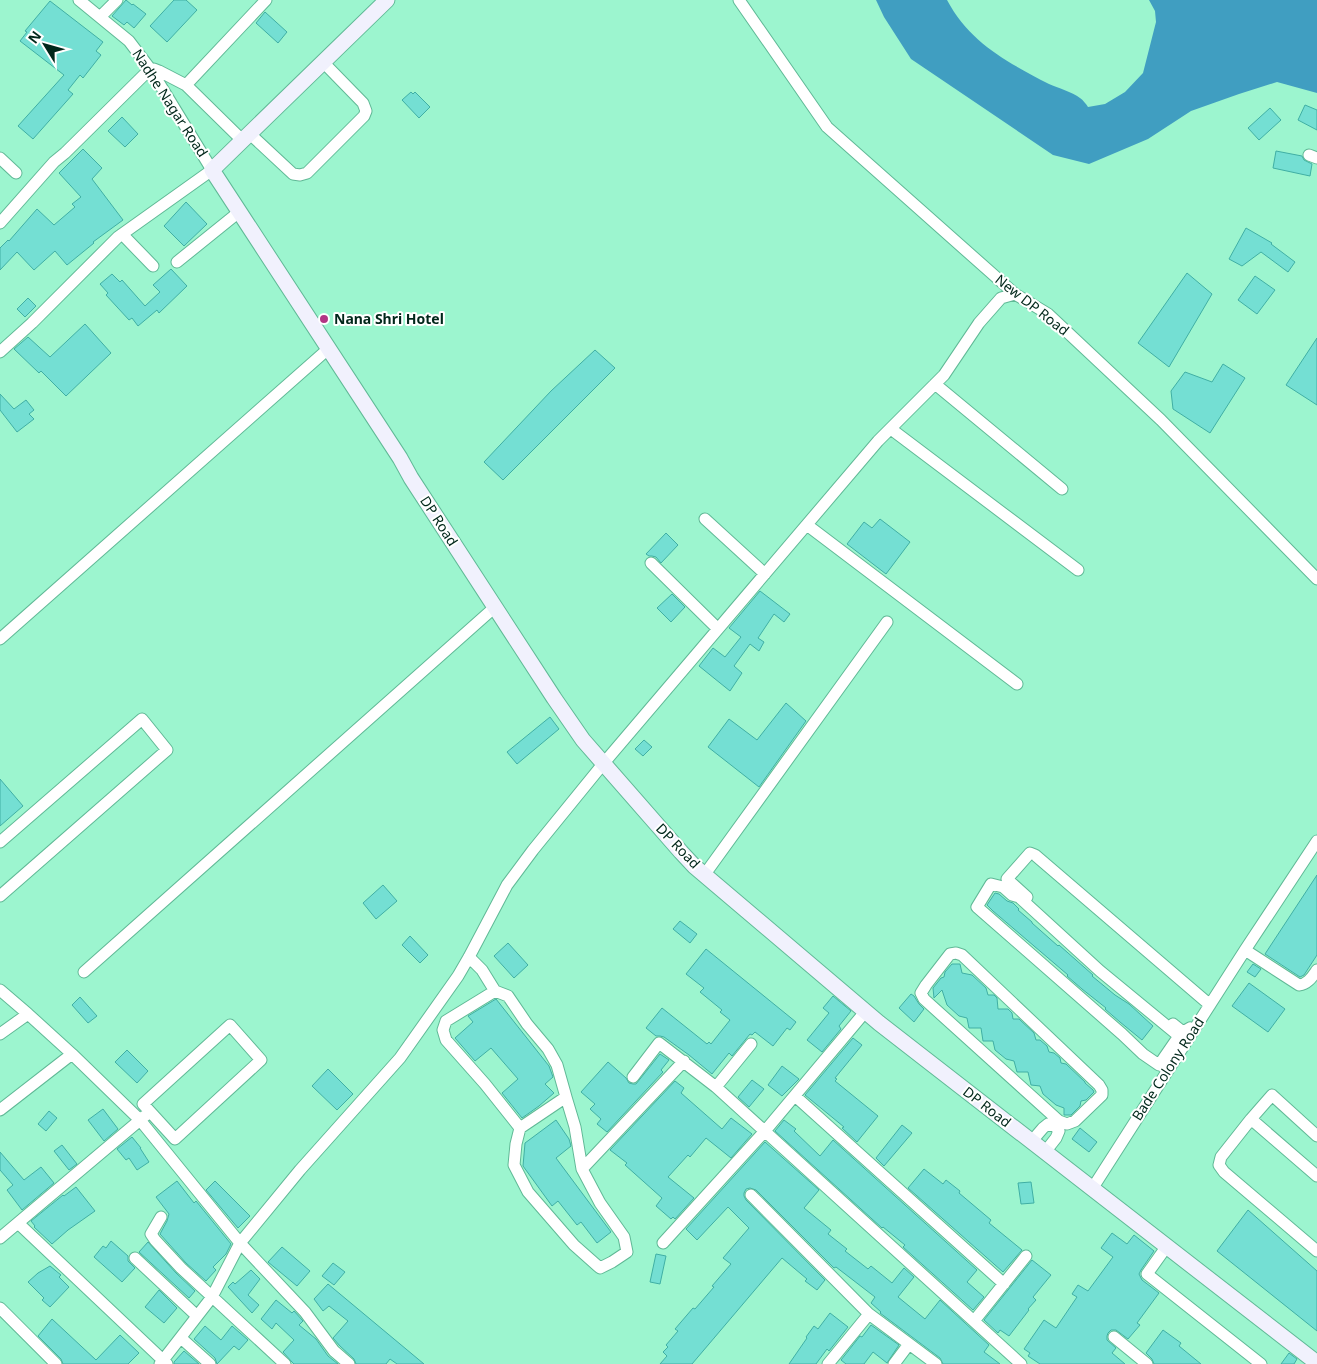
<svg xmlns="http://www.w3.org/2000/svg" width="1317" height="1364" viewBox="0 0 1317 1364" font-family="'Noto Sans',sans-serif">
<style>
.water{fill:#409ec1}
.building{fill:#74dfd3;stroke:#40afa4}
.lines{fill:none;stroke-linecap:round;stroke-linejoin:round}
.street-casing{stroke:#60b996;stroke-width:13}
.secondary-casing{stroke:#60b996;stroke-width:17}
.street{stroke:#fff;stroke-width:11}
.secondary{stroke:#f1f1fd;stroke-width:15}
.poi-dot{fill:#b23584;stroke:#fff;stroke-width:2}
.labels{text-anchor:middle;stroke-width:4;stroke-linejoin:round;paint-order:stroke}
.street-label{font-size:14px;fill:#00271a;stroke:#fff}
.poi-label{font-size:14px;font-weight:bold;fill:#00271a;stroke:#fff;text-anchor:start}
</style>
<rect width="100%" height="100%" fill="#9cf5cf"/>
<path class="water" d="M876 0H947C970 43 1007 62 1049 84 1058 88 1072 92 1080 98 1083 100 1086 104 1088 107L1105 104 1125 92 1143 73 1156 22 1155 11 1149 0H1317V93L1277 82 1239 94 1191 111 1148 139 1089 164 1053 155 911 59 884 17Z"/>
<path class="building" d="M126 0 132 5 133 4 146 14 134 28 127 22 124 25 112 16Z
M174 0H186L197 10 167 42 150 26Z
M50 1 103 42 96 51 101 55 83 78 80 75 68 90 73 94 33 139 18 126 64 75 20 41 27 32 25 31Z
M265 12 287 32 278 43 256 23Z
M411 92 413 94 415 92 430 107 419 118 402 100Z
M1305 105 1317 110V130L1298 120Z
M1270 108 1281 120 1259 140 1248 128Z
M122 117 138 134 125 147 108 131Z
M83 149 102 168 92 179 123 220 93 242 94 243 67 265 55 251 34 270 17 252 0 270V248L8 240 9 241 37 209 54 225 75 207 72 204 81 197 59 173Z
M1276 151 1302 156 1304 160 1312 164 1310 176 1273 168Z
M186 202 207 224 184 246 164 226Z
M1246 228 1272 243 1271 244 1295 262 1288 272 1261 252 1242 266 1229 259Z
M171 269 187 286 159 313 157 310 138 326 132 318 129 320 106 295 108 293 100 284 112 274 120 282 122 280 145 306 160 292 153 285Z
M1187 273 1212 294 1169 367 1138 343Z
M1255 276 1275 290 1257 314 1238 300Z
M28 298 36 306 25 317 17 309Z
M85 324 111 353 66 396 41 371 39 373 14 349 28 337 50 357Z
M1317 338V405L1286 385Z
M595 350 615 368 503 480 484 462 551 391Z
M1223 364 1245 378 1210 433 1173 409 1171 391 1185 372 1212 382Z
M0 394 14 409 26 400 34 410 29 414 34 419 17 432 0 410Z
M880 519 910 542 886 574 847 544 864 522 872 528Z
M666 533 678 545 661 563 656 557 652 556H649L646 554Z
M760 591 790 614 784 622 774 614 758 638 764 642 759 651 750 644 734 666 742 673 730 691 699 666 713 648 725 657 741 637 729 628Z
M672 594 685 607 671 622 657 608Z
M786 703 806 721 759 787 708 747 729 719 757 740Z
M550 717 559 729 517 764 507 752Z
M644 740 652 747 643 756 635 749Z
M0 779 23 806 0 826Z
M1317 875V955L1304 975 1300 977 1265 954Z
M383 885 397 901 376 919 363 903Z
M995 893 999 894 1007 901 1013 903 1019 909 1018 910 1032 922V923L1058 946 1059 945 1093 975 1092 976 1115 995 1129 1004 1153 1026 1142 1040 1120 1022 1105 1009 1106 1008 1082 989 1067 976 1068 975 993 911 987 905Z
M680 921 697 934 690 943 673 929Z
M410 936 428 955 420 963 402 945Z
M508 943 528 965 514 978 494 956Z
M706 949 796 1022 790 1030 787 1028 773 1046 755 1032 752 1035 750 1034 732 1056 729 1053 712 1074 689 1055 664 1037 660 1036H656L646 1028 662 1008 707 1044 709 1042 711 1044 730 1020 720 1012 722 1010 700 992 704 988 686 974Z
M952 964H960L962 973 972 975 986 988 988 995H994L997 998 998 1009H1008L1012 1013 1013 1019H1019L1034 1033 1036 1040H1040L1047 1046 1049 1052 1054 1053 1060 1058 1061 1063 1066 1064 1085 1082V1083L1093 1090 1094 1092 1086 1100 1081 1101 1080 1106 1071 1115H1064V1108L1056 1105 1043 1094 1040 1086 1031 1085 1028 1072H1017L1014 1061 1006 1059 995 1050 993 1041H983L981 1028H969L967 1018 959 1016 947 1005 942 990 934 998 933 988 941 978 944 977 945 972Z
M1253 964 1261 969 1255 977 1247 972Z
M1249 983 1285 1009 1268 1032 1232 1006Z
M911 994 914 996 919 1004 924 1009 914 1022 899 1008Z
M833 996 851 1011 839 1026 841 1029 822 1052 807 1040 829 1013 823 1008Z
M80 997 97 1016 88 1023 72 1005Z
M496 999 549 1066 553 1077 545 1084 554 1093 539 1106 522 1118 502 1093 518 1079 491 1048 475 1061 455 1038 473 1022 468 1016Z
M853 1038 862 1045 835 1078 837 1079 835 1081 878 1116 857 1142 842 1128 844 1127 805 1095Z
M127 1050 148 1071 137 1083 115 1062Z
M660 1054 669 1060 661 1070 663 1072 607 1132 597 1124 601 1119 590 1109 595 1104 581 1092 608 1062 626 1078 629 1083 633 1084H636Z
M782 1066 799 1079 782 1096 768 1085Z
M328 1069 353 1094 337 1110 312 1086Z
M752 1080 764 1089 749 1107 738 1097Z
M675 1081 684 1088 681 1093 722 1129 731 1118 752 1134 731 1158 706 1138 690 1157 688 1155 668 1177 694 1198 675 1219 673 1217 671 1219 656 1206 662 1198 625 1165 627 1163 610 1150Z
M103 1109 118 1129 104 1141 88 1120Z
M49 1111 57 1118 46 1131 38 1124Z
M556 1120 569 1139 571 1146 556 1158 611 1232 597 1243 581 1222 577 1225 558 1201 552 1206 523 1166 525 1143Z
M784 1120 796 1129 794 1131 820 1156 833 1140 977 1270 967 1282 984 1297 973 1310 903 1247 905 1245 883 1227 882 1228 775 1131Z
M902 1125 912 1133 884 1166 876 1158Z
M1080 1128 1097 1142 1089 1152 1072 1139Z
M132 1137 141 1148H140L149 1162 137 1170 129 1158 126 1160 117 1149Z
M765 1142 819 1190 804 1208 831 1230 828 1234 847 1249 845 1251 868 1269 871 1266 892 1283 904 1268 914 1277 898 1297 925 1319 940 1300 989 1345 984 1352 1000 1364H943L940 1358 880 1313 881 1312 871 1303 875 1297 836 1267 834 1268 756 1190 750 1188 746 1189 744 1193V1196L746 1200 825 1280 817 1290 805 1281 807 1279 782 1258 692 1364H660L667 1356 663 1352 668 1347 666 1345 678 1331 675 1329 693 1308 695 1309 714 1287 712 1286 731 1264 723 1258 749 1228 728 1207 697 1240 686 1229Z
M62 1145 77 1164 69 1170 54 1151Z
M0 1152 24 1180 41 1167 54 1183 22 1210 7 1190 13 1185 0 1170Z
M924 1169 943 1184 946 1180 960 1191 959 1193 991 1220 989 1223 1022 1250 1003 1272 908 1188Z
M177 1181 194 1203 196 1201 231 1244 226 1254 213 1267 216 1270 206 1281 186 1263 160 1234 167 1221 169 1214 156 1197Z
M215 1181 250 1216 238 1228 206 1190Z
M1031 1182 1034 1203 1021 1204 1018 1183Z
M76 1187 95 1211 68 1230 52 1244 34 1227 35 1226 31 1221 63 1195 64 1196Z
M1248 1210 1317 1271V1331L1217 1251Z
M1112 1233 1127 1244 1134 1235 1154 1251 1141 1270 1139 1274 1142 1280 1159 1293 1137 1323 1140 1325 1128 1339 1116 1330H1111L1108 1333 1107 1336V1340L1116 1348 1112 1353 1125 1364H1040L1028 1356 1030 1353 1024 1349 1044 1320 1056 1328 1077 1297 1072 1294 1078 1285 1088 1291 1113 1257 1101 1248Z
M111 1241 128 1256V1261L135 1268 122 1282 94 1257 103 1246 106 1248Z
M148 1242 176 1273 195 1291 189 1298 139 1252Z
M282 1247 310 1271 297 1286 268 1262Z
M656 1254 666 1256 660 1284 650 1282Z
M1032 1260 1051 1275 1033 1297 1036 1300 1028 1309 1029 1310 1009 1336 1000 1330 998 1333 984 1320Z
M333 1263 345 1272 334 1285 322 1276Z
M50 1266 61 1275 59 1277 69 1287 50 1307 42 1300 44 1298 28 1282 38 1273Z
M251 1270 260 1279 248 1295 259 1305 252 1313 228 1287 233 1282 235 1284Z
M328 1284 424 1364H397L390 1359 386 1364H356L354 1359 340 1346 333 1338 348 1321 329 1306 323 1311 314 1299Z
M159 1290 177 1308 164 1323 145 1307Z
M276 1300 292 1313 294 1311 303 1321 299 1325 316 1339 328 1356 338 1364H294L292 1362 283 1352 294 1340 276 1323 272 1329 261 1319Z
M830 1313 848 1327 829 1351 827 1349 816 1364H789L807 1338 806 1337 814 1326 818 1329Z
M52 1319 96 1360 120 1335 139 1353 128 1364H63L61 1359 38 1336Z
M871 1325 899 1345 887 1363 873 1352 864 1364H846L841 1360 860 1336 862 1337Z
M205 1326 221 1340 232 1326 248 1340 239 1350 234 1346 217 1364 215 1358 194 1339Z
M1163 1330 1181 1343 1179 1346 1201 1364H1154L1152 1359 1146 1353Z
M184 1351 199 1364H174V1362Z
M1289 1353 1297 1359 1294 1364H1281Z"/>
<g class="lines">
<defs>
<path id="street" d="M739 0 827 127 1015 294 1048 314 1161 420 1317 579
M100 17 117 0
M186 85 266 0
M249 133 293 174 300 175 307 173 364 116 366 111 363 103 323 62
M1309 155 1317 158
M0 158 16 173
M0 223 54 162 65 153 147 72 154 69 159 71 186 85 242 140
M122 234 153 266
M177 262 239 212
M0 352 32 323 118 237 212 170 151 70 129 41 79 0
M935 384 1062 489
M891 429 1078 570
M705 519 765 574
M807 525 1017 684
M651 563 718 629
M0 639 328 349
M0 842 142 719 167 750 0 896
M705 874 887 622
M1027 897 1007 879 1030 853 1035 855 1210 1005
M1245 950 1299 985C1308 984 1312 977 1317 970
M956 953 962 955 1099 1085 1102 1090V1095L1075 1121 1067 1124 1059 1121 924 999 921 993 926 985 950 954Z
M469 957 482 970 495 991
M84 972 495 607
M0 990 28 1014 72 1054 140 1120 240 1243 305 1312 334 1351 349 1364
M1173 1024 1183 1032 1190 1028 1193 1031
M230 1025 261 1060 175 1139 143 1104Z
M0 1034 28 1014
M1179 1036 1159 1065 1143 1054 1122 1034 977 907 991 884 1003 887 1012 895 1019 897 1100 971 1179 1036 1186 1041
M633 1077 659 1043 716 1087 1021 1364
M716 1087 751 1044
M795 1096 1004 1284
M0 1110 72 1054
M1251 1119 1272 1095 1317 1136
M520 1128 485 1084 446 1040 443 1030 446 1021 495 991 508 996 527 1024 548 1049 557 1065 566 1097
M1031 1142 1043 1128 1048 1124 1055 1126 1059 1131 1056 1138 1045 1152
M582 1169 575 1127 566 1097 520 1128 516 1144 514 1165 528 1192 574 1245 600 1268 612 1262 627 1252 624 1237 600 1203 582 1169 684 1061
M1317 1176 1251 1119 1221 1157 1219 1165 1224 1172 1317 1251
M1092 1189 1245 950 1317 841
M751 1195 869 1314 828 1364
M161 1217 151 1234 155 1240 181 1268 285 1364
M18 1223 167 1364
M0 1238 146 1115
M663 1243 765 1131 865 1012
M1167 1246 1147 1274 1261 1364
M135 1258 197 1316
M0 1308 56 1364
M869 1314 936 1364
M974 1321 1026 1256
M1114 1337 1147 1364
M181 1338 210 1364
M160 1364 212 1297 240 1243 300 1170 400 1058 458 976 469 957 507 885 533 850 603 764 878 441 944 375 979 323 1001 298 1015 294
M894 1364 909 1344"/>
<path id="secondary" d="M387 0 212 170 400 458 411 478 554 698 583 740 681 852 694 866 879 1023 1317 1363"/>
</defs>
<use href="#street" class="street-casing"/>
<use href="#secondary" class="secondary-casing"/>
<use href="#street" class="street"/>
<use href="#secondary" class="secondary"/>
</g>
<circle class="poi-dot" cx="324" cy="319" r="5"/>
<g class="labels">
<g class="street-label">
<text transform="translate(170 103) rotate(57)" y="5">Nadhe Nagar Road</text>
<text transform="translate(1032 305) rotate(38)" y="5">New DP Road</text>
<text transform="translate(439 521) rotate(57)" y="5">DP Road</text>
<text transform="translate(678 846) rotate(46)" y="5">DP Road</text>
<text transform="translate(1168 1069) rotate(-57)" y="5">Bade Colony Road</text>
<text transform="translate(987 1107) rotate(38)" y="5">DP Road</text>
</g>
<g class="poi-label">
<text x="334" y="324">Nana Shri Hotel</text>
</g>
</g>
<g transform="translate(45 45) rotate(307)" stroke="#ffffff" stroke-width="4" paint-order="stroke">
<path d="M0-4L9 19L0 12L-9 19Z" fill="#00271a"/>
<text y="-8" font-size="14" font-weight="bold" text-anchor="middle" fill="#00271a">N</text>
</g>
</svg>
